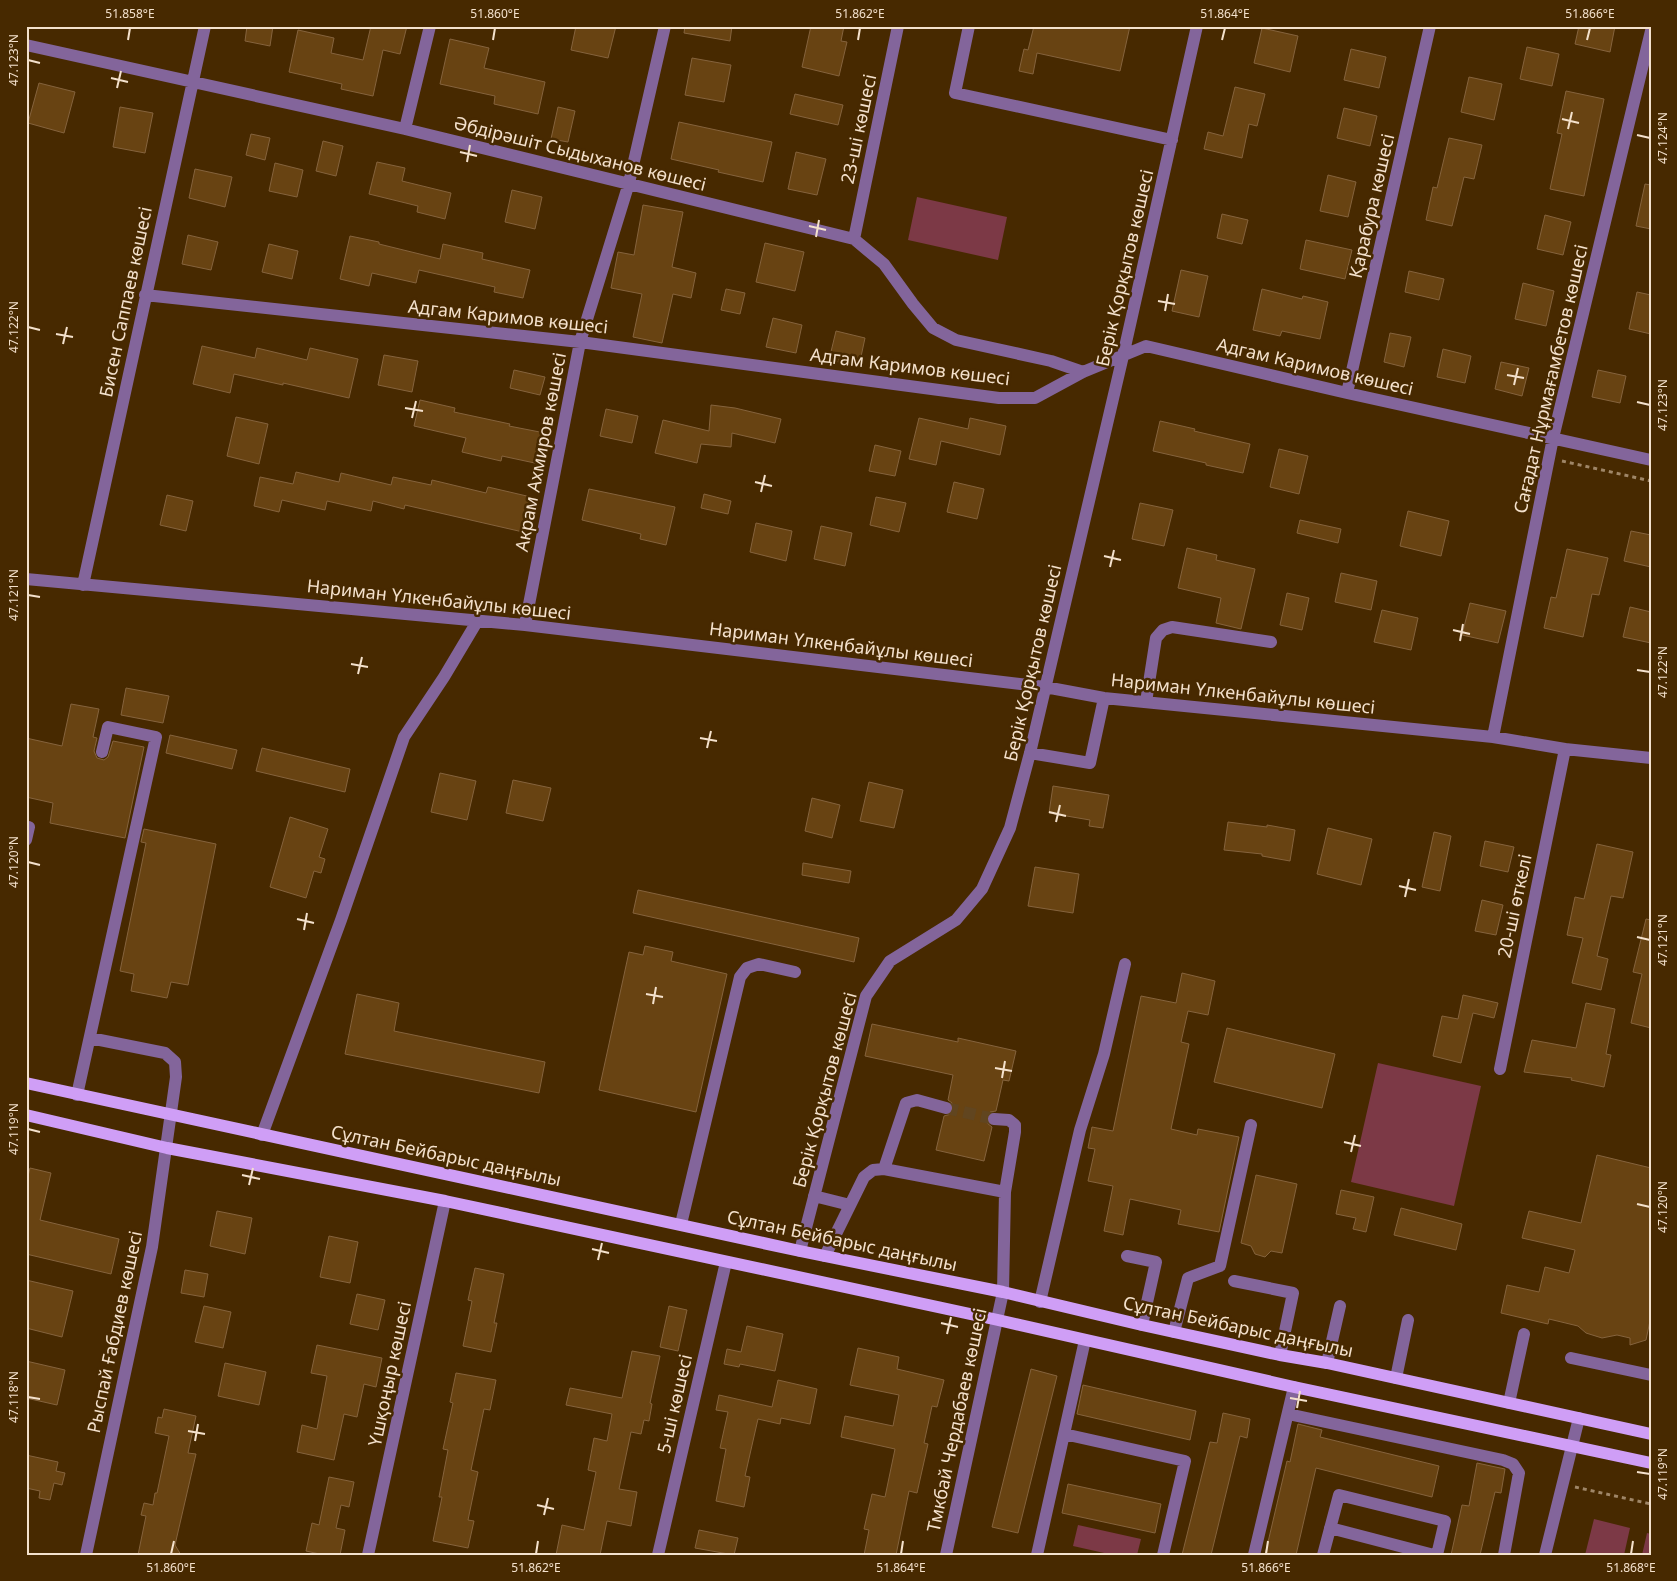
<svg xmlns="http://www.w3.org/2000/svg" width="1677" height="1581" viewBox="0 0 1677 1581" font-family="'Noto Sans',sans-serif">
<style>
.green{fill:#7c3946}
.building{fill:#684312;stroke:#85633d}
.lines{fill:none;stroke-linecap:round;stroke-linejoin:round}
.minor-tunnel{stroke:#61451f;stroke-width:12;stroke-dasharray:12 6;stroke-linecap:butt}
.path{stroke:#9f8667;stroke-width:3;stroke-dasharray:4 4;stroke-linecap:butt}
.minor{stroke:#83659b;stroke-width:12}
.major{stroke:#cf9ef6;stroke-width:12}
.ticks{fill:none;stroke:#f4e1cc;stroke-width:2}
.labels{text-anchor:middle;stroke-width:5;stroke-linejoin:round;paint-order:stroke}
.street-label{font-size:18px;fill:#f4e1cc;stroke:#472900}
.neatline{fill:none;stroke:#f4e1cc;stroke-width:2}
.ticks-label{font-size:12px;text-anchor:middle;fill:#f4e1cc}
</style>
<rect width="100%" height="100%" fill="#472900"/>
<path class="green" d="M917 197 1007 217 998 260 908 240Z
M1378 1063 1481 1086 1454 1206 1351 1182Z
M1594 1519 1630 1528 1624 1555H1585Z
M1078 1525 1141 1539 1137 1555H1113L1073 1546Z
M1647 1533 1651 1534V1555H1642Z"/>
<path class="building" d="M247 26H273L270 46 245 41Z
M371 26H407L400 54 383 50 373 96 341 89 342 84 289 72 298 30 334 38 331 53 363 60Z
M576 26H616L608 58 571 50Z
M685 26H732L730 41 684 33Z
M811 26H844L841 41 847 42 839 76 802 67Z
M1034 26H1130L1120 71 1037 53 1033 74 1019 71 1024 49 1028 50Z
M1579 26H1615L1610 52 1575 44Z
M1262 28 1298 36 1290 72 1254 63Z
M450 39 489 48 484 68 545 82 538 114 494 104 495 96 440 84Z
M1527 47 1559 54 1552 86 1520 79Z
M1351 49 1386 57 1379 88 1344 80Z
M692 58 731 65 724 102 685 95Z
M1469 77 1502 84 1494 120 1461 112Z
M39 83 75 92 64 133 28 123Z
M1235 87 1265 94 1257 126 1249 124 1242 158 1204 149 1208 132 1223 136Z
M1566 91 1604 99 1584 196 1550 189 1562 134 1557 133Z
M795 94 843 105 838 125 790 114Z
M120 107 153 113 145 153 113 147Z
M558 107 575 111 568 142 551 139Z
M1344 108 1377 116 1370 146 1337 138Z
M679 122 772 142 763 182 718 172 719 170 671 159Z
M251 134 270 138 265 160 246 155Z
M1449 138 1482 145 1474 179 1464 177 1452 226 1426 220 1433 187 1437 188Z
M323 141 343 146 336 176 316 171Z
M796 152 826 159 817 195 788 189Z
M377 162 405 168 402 181 451 193 445 219 417 212 418 206 369 194Z
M275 163 303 170 297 197 269 191Z
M195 169 232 177 225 207 189 198Z
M1328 175 1356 182 1348 217 1320 211Z
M1645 184 1651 185V229L1636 226Z
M512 190 542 197 535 229 505 222Z
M643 205 683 212 672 267 696 273 691 298 673 294 662 343 633 337 642 294 611 288 618 252 634 255Z
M1222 214 1248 220 1242 244 1217 238Z
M1545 215 1571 222 1563 255 1537 249Z
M188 235 218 242 211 270 182 264Z
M350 236 379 242V244L440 259 443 244 483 253 482 259 530 270 523 298 494 292 495 287 419 270 416 283 372 273 369 286 340 279Z
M1306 240 1352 250 1345 279 1300 269Z
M765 243 804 252 795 291 756 282Z
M269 244 298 251 292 279 262 272Z
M1181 270 1208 276 1199 317 1172 311Z
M1409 271 1444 279 1439 300 1405 292Z
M1523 283 1554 291 1546 326 1515 319Z
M726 289 745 293 740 314 721 310Z
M1262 289 1302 299 1303 296 1328 302 1320 339 1282 331 1280 336 1253 330Z
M1637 292 1651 295V334L1629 329Z
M773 318 802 325 796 353 766 347Z
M836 331 865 338 859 366 829 360Z
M1390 333 1411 337 1404 367 1384 362Z
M202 346 255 358 257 348 307 360 310 348 358 359 349 398 283 383V385L234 374 230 393 193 384Z
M1443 349 1471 356 1465 383 1437 377Z
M384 355 418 361 412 392 378 385Z
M1501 362 1529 368 1522 396 1495 389Z
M514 370 545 377 540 395 510 388Z
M1598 370 1626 376 1620 403 1592 397Z
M420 400 455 408 454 412 510 424 509 426 550 434 544 465 502 456 501 461 462 452 466 438 414 426Z
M711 405 735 408 781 419 775 443 732 433 731 447 701 444 697 463 655 453 663 420 709 431Z
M606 409 638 416 632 443 600 436Z
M236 417 268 424 259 464 227 456Z
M919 418 968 429 970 418 1006 426 1000 455 941 441 936 465 909 459Z
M1160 421 1195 429 1194 431 1250 444 1243 473 1206 465V463L1153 451Z
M875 445 901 451 895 476 869 471Z
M1279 449 1308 456 1299 494 1270 487Z
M296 472 339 482 341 473 391 485 393 477 431 485 432 480 486 493 488 487 531 497 523 532 405 505 404 509 373 501 371 511 327 501 325 510 282 500 279 512 254 506 260 477 293 484Z
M954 482 984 489 977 519 947 512Z
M589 489 675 507 666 545 640 539 641 534 582 520Z
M704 494 731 501 728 514 701 508Z
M167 495 193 501 186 531 160 525Z
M876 497 906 503 899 532 870 525Z
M1140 503 1173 510 1164 546 1132 539Z
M1408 511 1449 521 1441 556 1400 546Z
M1300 520 1341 529 1338 543 1297 533Z
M756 523 792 531 786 561 750 552Z
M821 526 852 533 845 566 814 559Z
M1631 531 1651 535V567L1624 561Z
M1187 548 1217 555 1216 560 1255 569 1241 629 1216 623 1221 598 1178 588Z
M1567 549 1608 558 1599 595 1592 594 1583 637 1544 628 1551 597 1556 598Z
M1341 573 1377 581 1371 610 1335 602Z
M1287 593 1309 598 1302 630 1280 625Z
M1470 603 1506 611 1498 643 1462 635Z
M1630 607 1651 612V643L1623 637Z
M1382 610 1418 618 1411 650 1374 642Z
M126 688 169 696 163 723 121 715Z
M71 704 99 709 93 737 97 738 94 751 97 758 104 760 108 757 113 741 144 747 125 838 50 823 53 803 26 797V738L62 746Z
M170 735 237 750 232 769 166 753Z
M262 748 350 769 345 792 256 771Z
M440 773 476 781 467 820 431 812Z
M513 780 551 788 543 821 506 813Z
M869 782 903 790 894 828 860 821Z
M1053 786 1109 795 1103 828 1089 826 1090 820 1049 813Z
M812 798 840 805 832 838 805 831Z
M290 817 328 829 319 857 325 859 321 873 314 871 306 898 270 887Z
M1228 822 1267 827V825L1295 830 1290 861 1262 856V854L1224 850Z
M1328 828 1372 839 1361 885 1317 874Z
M144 829 216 844 188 985 171 982 167 998 131 991 134 974 120 971 146 843 141 842Z
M1434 832 1451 836 1440 891 1422 887Z
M1485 841 1514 847 1508 872 1480 866Z
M1597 844 1633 852 1623 898 1611 896 1597 956 1608 959 1601 990 1572 983 1583 938 1567 935 1575 897 1584 899Z
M803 863 851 871 849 883 802 875Z
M1035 867 1079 874 1073 913 1028 906Z
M638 890 859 938 854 962 633 913Z
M1482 900 1503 905 1496 935 1475 931Z
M1646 919 1651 920V1028L1631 1023 1642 974 1633 972Z
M645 946 673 952 671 961 727 974 696 1112 599 1090 629 952 643 955Z
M1182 973 1215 981 1208 1015 1188 1011 1181 1042 1189 1044 1171 1129 1197 1135 1198 1129 1239 1137 1219 1232 1178 1224 1181 1210 1130 1199 1123 1235 1104 1231 1113 1186 1088 1181 1095 1149 1088 1148 1092 1127 1113 1131 1141 996 1176 1003Z
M357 994 399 1003 394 1031 545 1062 539 1093 345 1054Z
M1463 995 1498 1003 1494 1018 1473 1013 1461 1063 1433 1056 1442 1016 1458 1019Z
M1586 1003 1615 1009 1606 1054 1611 1055 1604 1087 1571 1080 1572 1078 1524 1072 1532 1040 1576 1048Z
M872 1024 958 1042V1038L1016 1051 1009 1081 1003 1080 996 1111 990 1112 986 1118 987 1123 992 1127 984 1161 936 1150 944 1116 951 1114 954 1110 952 1103 948 1100 953 1075 865 1056Z
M1227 1028 1335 1054 1322 1108 1214 1082Z
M1597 1155 1651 1168V1316L1646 1340 1630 1345V1338L1617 1335 1602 1338 1586 1333 1578 1326 1549 1319 1548 1324 1501 1313 1507 1285 1539 1292 1545 1267 1569 1273 1575 1250 1522 1238 1529 1211 1581 1223Z
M30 1168 51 1173 40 1220 119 1239 111 1274 26 1254V1184Z
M1256 1175 1297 1184 1282 1253 1271 1251 1265 1257 1255 1254 1251 1246 1241 1243Z
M1341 1190 1374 1197 1366 1232 1353 1229 1356 1218 1336 1214Z
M1401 1208 1462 1224 1456 1250 1394 1235Z
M217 1211 252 1218 245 1254 210 1246Z
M329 1236 358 1242 350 1283 320 1277Z
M475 1268 504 1274 494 1323H497L491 1352 463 1346 472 1301 468 1300Z
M185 1270 208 1274 204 1297 181 1293Z
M26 1280 73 1291 62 1337 26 1328Z
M357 1294 385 1300 378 1330 350 1324Z
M204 1306 231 1312 223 1348 195 1342Z
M669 1306 687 1310 678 1351 660 1347Z
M747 1326 783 1334 775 1371 740 1364 739 1367 724 1364 727 1349 741 1352Z
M317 1345 382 1358 376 1387 364 1384 357 1417 344 1414 334 1460 297 1452 302 1425 317 1429 327 1376 311 1373Z
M858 1348 899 1357 897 1369 944 1380 937 1407 932 1406 924 1443 928 1444 917 1493 909 1491 896 1555H864L869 1530 864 1529 872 1494 885 1497 895 1449 841 1437 845 1416 893 1426 899 1395 850 1385Z
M632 1351 660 1356 650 1403 652 1404 649 1421 644 1420 641 1434 631 1432 619 1489 637 1492 631 1526 607 1521 600 1555H556L562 1525 584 1530 596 1472 588 1470 594 1438 607 1441 612 1414 566 1405 570 1388 622 1398Z
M26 1361 65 1370 57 1405 26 1398Z
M225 1363 266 1372 259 1405 218 1396Z
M1031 1369 1057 1376 1018 1533 992 1527Z
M456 1373 496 1380 490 1410 484 1409 471 1470 478 1472 468 1520 474 1521 468 1548 433 1541 442 1497H439L448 1450 443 1449 453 1403 450 1402Z
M778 1380 817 1389 810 1424 781 1418 780 1424 758 1419 745 1476 750 1477 744 1507 716 1501 726 1449 720 1448 728 1412 716 1410 719 1395 772 1407Z
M1083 1385 1196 1411 1190 1440 1077 1414Z
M164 1409 196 1416 188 1453 196 1454 175 1545 181 1555H138L146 1516 141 1515 144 1503 153 1505 155 1493H157L169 1436 155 1433 158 1417 162 1418Z
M1223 1413 1250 1419 1247 1438 1240 1436 1211 1555H1182L1210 1442 1217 1443Z
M1298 1424 1322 1430 1320 1437 1439 1466 1432 1497 1316 1468 1296 1555H1265L1287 1461 1290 1462Z
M26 1455 58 1462 56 1471 65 1473 62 1485 54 1483 50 1500 39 1498 40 1491 26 1488Z
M1477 1463 1505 1469 1501 1493 1495 1492 1480 1555H1451L1462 1505 1469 1506Z
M329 1477 354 1482 349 1507 341 1505 336 1528 345 1530 340 1555H324L306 1551 312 1523 319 1525Z
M1068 1484 1161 1504 1155 1533 1062 1513Z
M699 1530 738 1538 734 1555 695 1548Z"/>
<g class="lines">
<path class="minor-tunnel" d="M946 1108 994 1119"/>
<path class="path" d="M1562 461 1651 481
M1575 1487 1651 1504"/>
<path class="minor" d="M969 26 955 93 1172 140
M26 45 405 129 854 239 884 264 913 304 933 328 956 340 1051 361 1083 372
M405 129 430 26
M854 239 898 26
M145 295 580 342 999 398H1035L1083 372 1146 346 1347 393 1651 460
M1347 393 1430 26
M26 579 525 625 1045 687 1104 698 1493 737 1565 749 1651 758
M83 585 205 26
M525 625 580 342 629 183 665 26
M1146 702 1156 638 1163 630 1172 627 1271 642
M1493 737 1553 438 1651 31
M1030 753 1090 763 1104 698
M26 840 29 827
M1500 1069 1565 749
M77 1095 156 737 108 727 102 752
M994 1119 1009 1120 1015 1125V1132L1005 1192
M262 1135 341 920 404 737 444 677 478 620
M884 1169 906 1103 917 1100 946 1108
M814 1196 850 1205
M681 1224 740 977 747 968 759 964 795 972
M800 1251 866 996 890 961 956 920 982 889 1010 828 1030 753 1123 356 1197 26
M825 1256 864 1177 873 1170 884 1169 1005 1192 1003 1292 946 1555
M1127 1256 1156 1262 1142 1325
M1234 1281 1293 1293 1280 1355
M1040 1302 1080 1130 1104 1054 1125 964
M1174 1332 1188 1278 1220 1266 1251 1125
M1085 1340 1064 1434 1185 1461 1163 1555
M1571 1358 1651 1375
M1327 1363 1340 1306
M1396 1378 1408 1320
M1509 1403 1524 1334
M1288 1414 1503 1460 1513 1464 1519 1473 1504 1555
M1330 1528 1434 1555
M86 1555 152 1247 176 1077 175 1062 165 1053 90 1038
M368 1555 445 1201
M658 1555 726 1262
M1037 1555 1064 1434
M1254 1555 1294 1387
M1323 1555 1339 1495 1445 1521 1437 1555
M1545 1555 1579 1418"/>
<path class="major" d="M26 1083 800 1251 1003 1292 1142 1325 1280 1355 1327 1363 1651 1434
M26 1115 167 1148 445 1201 998 1320 1294 1387 1651 1463"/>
</g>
<path class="ticks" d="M128 40 130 28M493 40 495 28M858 40 860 28M1222 40 1225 28M1587 40 1590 28M28 60 40 63M111 78 128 82M117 88 121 71M1562 119 1579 123M1568 129 1572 112M1637 135 1650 138M460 152 477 156M467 162 470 145M809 226 826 230M816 237 819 220M1158 301 1175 304M1165 311 1168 294M28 327 40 330M56 334 73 337M63 344 67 327M1507 375 1524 378M1514 385 1518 368M1637 402 1650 405M405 408 423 411M412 418 416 401M755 482 772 486M761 492 765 475M1104 556 1121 560M1110 567 1114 550M28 595 40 597M1453 630 1470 634M1460 641 1463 624M351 664 368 667M1637 670 1650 672M358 674 362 657M700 738 717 741M707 748 711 731M1049 812 1066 816M1056 822 1060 805M28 862 40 865M1399 886 1416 890M1405 897 1409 879M297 919 314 923M304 930 307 913M1637 937 1650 940M646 994 663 997M653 1004 656 987M995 1068 1012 1071M1002 1078 1005 1061M28 1129 40 1132M1344 1142 1361 1146M1351 1152 1355 1135M242 1175 260 1179M249 1185 253 1168M1637 1204 1650 1207M592 1249 609 1253M598 1260 602 1243M941 1323 958 1327M947 1334 951 1317M28 1397 40 1399M1290 1398 1307 1401M1297 1408 1300 1391M188 1431 205 1434M195 1441 198 1424M1637 1472 1650 1474M537 1505 554 1509M544 1515 548 1498M171 1554 174 1541M536 1554 538 1541M901 1554 903 1541M1266 1554 1268 1541M1631 1554 1633 1541"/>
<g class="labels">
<g class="street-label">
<text transform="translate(859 129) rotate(-78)" y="6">23-шi көшесi</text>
<text transform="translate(580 154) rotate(14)" y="6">Әбдірәшіт Сыдыханов көшесі</text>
<text transform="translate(1372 206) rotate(-77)" y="6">Қарабура көшесі</text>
<text transform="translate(1125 268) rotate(-77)" y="6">Берік Қорқытов көшесі</text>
<text transform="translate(126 302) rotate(-78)" y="6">Бисен Саппаев көшесі</text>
<text transform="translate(508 317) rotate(6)" y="6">Адгам Каримов көшесі</text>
<text transform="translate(910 367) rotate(7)" y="6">Адгам Каримов көшесі</text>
<text transform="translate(1315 367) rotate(13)" y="6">Адгам Каримов көшесі</text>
<text transform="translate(1551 379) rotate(-77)" y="6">Сағадат Нұрмағамбетов көшесі</text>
<text transform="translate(541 452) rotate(-79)" y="6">Акрам Ахмиров көшесі</text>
<text transform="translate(439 600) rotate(6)" y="6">Нариман Үлкенбайұлы көшесі</text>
<text transform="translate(841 645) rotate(7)" y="6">Нариман Үлкенбайұлы көшесі</text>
<text transform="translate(1033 663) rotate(-77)" y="6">Берік Қорқытов көшесі</text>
<text transform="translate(1243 694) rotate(6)" y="6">Нариман Үлкенбайұлы көшесі</text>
<text transform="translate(1515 906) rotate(-78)" y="6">20-ші өткелі</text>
<text transform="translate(825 1090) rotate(-75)" y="6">Берік Қорқытов көшесі</text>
<text transform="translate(446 1156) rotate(12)" y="6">Сұлтан Бейбарыс даңғылы</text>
<text transform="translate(842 1241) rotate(12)" y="6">Сұлтан Бейбарыс даңғылы</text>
<text transform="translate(1238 1327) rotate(12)" y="6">Сұлтан Бейбарыс даңғылы</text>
<text transform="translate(115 1332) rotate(-78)" y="6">Рыспай Ғабдиев көшесі</text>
<text transform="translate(390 1374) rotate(-78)" y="6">Үшқоңыр көшесі</text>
<text transform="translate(675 1404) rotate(-77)" y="6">5-ші көшесі</text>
<text transform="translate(957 1420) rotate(-78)" y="6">Тмкбай Чердабаев көшесі</text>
</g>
</g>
<rect width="1677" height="1581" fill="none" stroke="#472900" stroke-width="55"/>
<rect x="28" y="28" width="1622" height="1526" class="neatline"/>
<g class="ticks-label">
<text x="130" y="18">51.858°E</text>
<text x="495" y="18">51.860°E</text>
<text x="860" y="18">51.862°E</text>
<text x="1225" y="18">51.864°E</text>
<text x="1590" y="18">51.866°E</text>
<text transform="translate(14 60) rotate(-90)" y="4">47.123°N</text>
<text transform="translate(1663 138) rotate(-90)" y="4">47.124°N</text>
<text transform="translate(14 327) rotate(-90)" y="4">47.122°N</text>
<text transform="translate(1663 405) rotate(-90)" y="4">47.123°N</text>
<text transform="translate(14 595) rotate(-90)" y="4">47.121°N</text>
<text transform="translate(1663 672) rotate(-90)" y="4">47.122°N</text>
<text transform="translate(14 862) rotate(-90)" y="4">47.120°N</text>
<text transform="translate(1663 940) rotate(-90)" y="4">47.121°N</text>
<text transform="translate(14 1129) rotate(-90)" y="4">47.119°N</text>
<text transform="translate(1663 1207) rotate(-90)" y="4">47.120°N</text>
<text transform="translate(14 1397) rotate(-90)" y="4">47.118°N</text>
<text transform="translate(1663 1474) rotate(-90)" y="4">47.119°N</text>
<text x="171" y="1572">51.860°E</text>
<text x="536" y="1572">51.862°E</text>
<text x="901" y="1572">51.864°E</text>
<text x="1266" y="1572">51.866°E</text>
<text x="1631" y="1572">51.868°E</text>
</g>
</svg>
